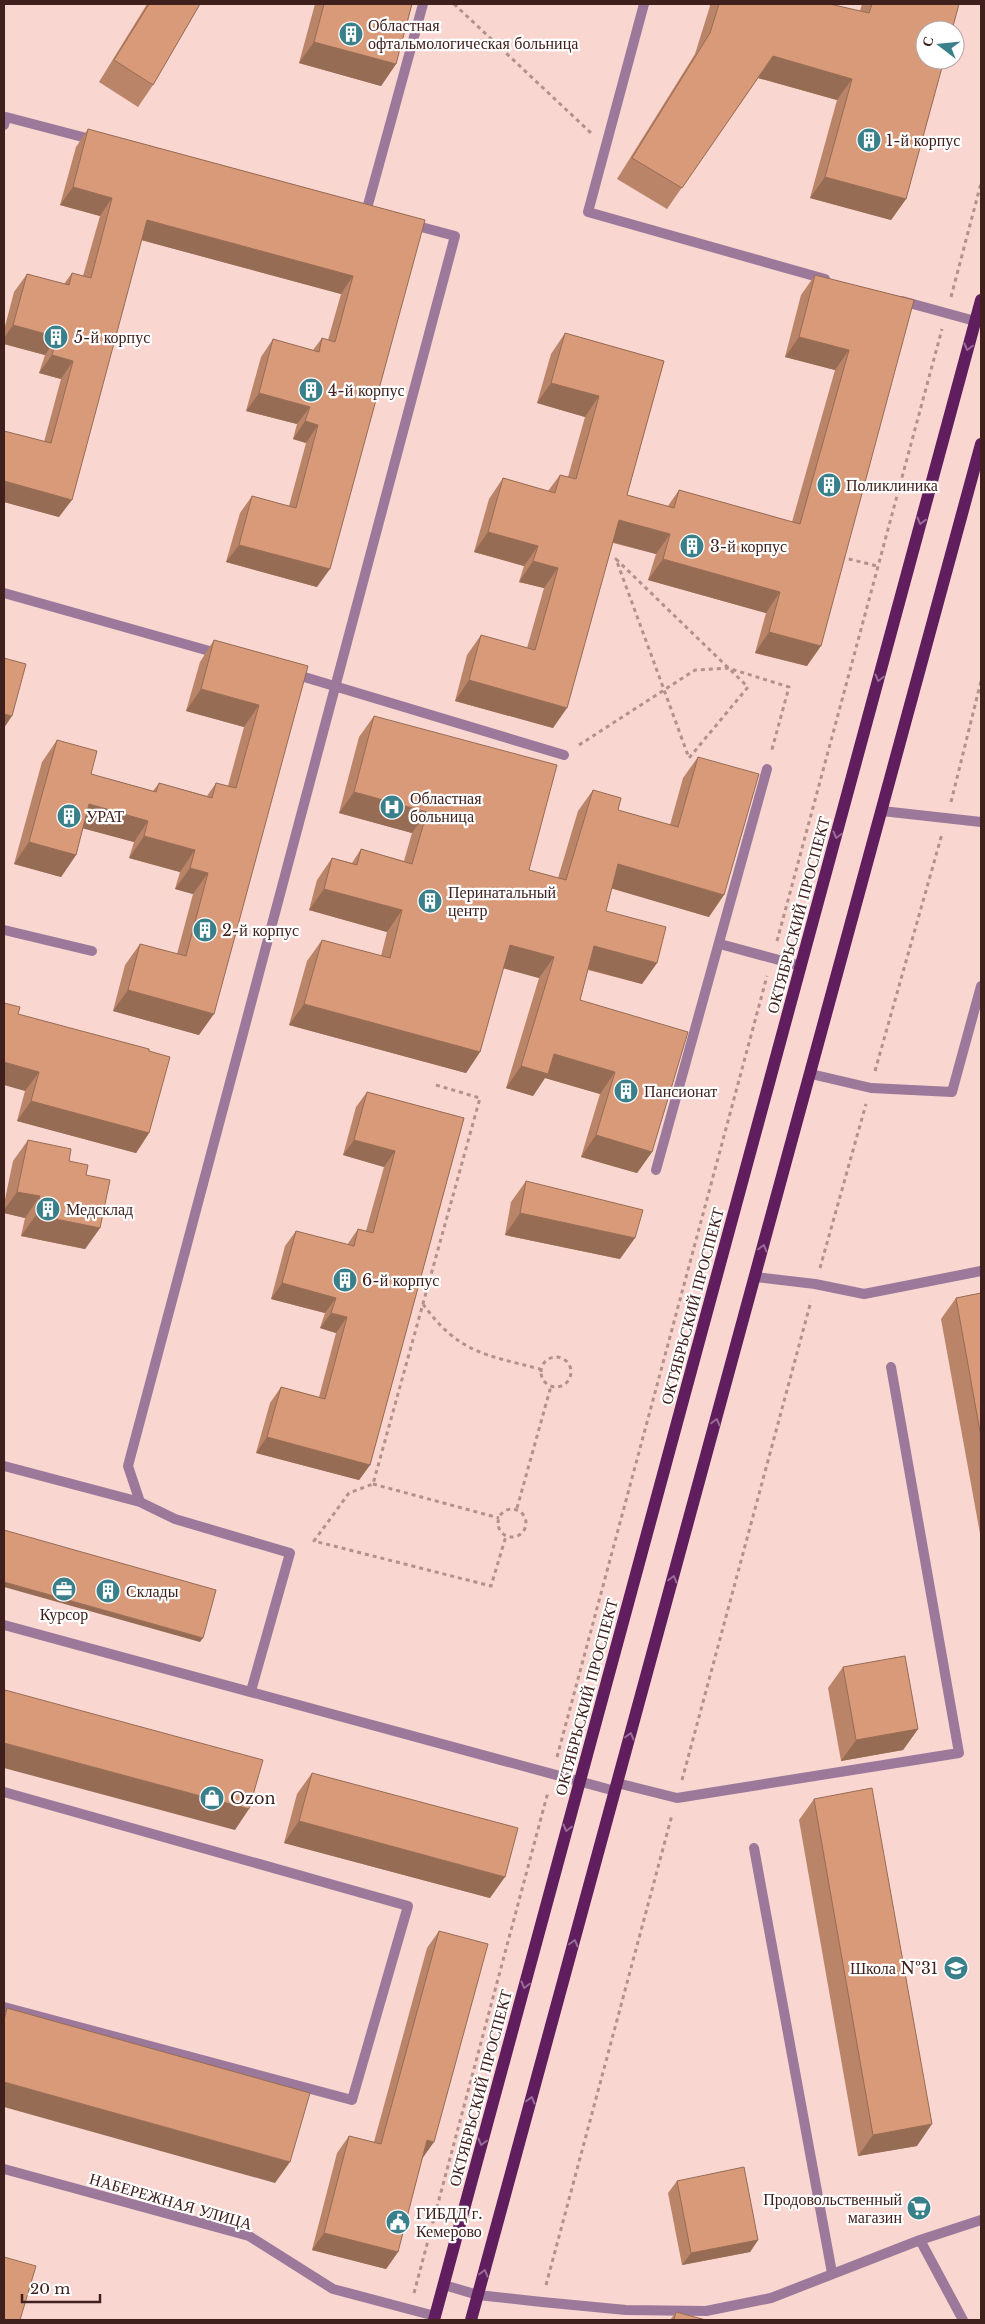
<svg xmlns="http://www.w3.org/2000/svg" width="985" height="2324" viewBox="0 0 985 2324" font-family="'Libre Baskerville',serif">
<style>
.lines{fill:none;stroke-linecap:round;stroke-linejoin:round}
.path{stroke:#b3918c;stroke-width:3;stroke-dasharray:4 4;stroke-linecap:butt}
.service{stroke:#9c789a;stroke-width:10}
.minor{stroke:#9c789a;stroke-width:10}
.primary{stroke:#601e5e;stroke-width:12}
.wall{fill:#ba8468}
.shaded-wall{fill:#976c55}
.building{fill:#d89a79;stroke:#976c55}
.oneway{stroke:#986d96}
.labels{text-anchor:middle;stroke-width:4.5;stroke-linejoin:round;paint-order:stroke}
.poi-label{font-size:16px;fill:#40201c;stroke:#fff;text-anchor:start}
.street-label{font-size:16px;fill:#40201c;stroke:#fff}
</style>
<rect width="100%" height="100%" fill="#f9d6d0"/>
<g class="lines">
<path class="path" d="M454 4 592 134
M951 297 981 183
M841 557 877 566
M616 559 748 687 689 758Z
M579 745 695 670 728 668 789 687 771 753
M951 802 981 681
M777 941 942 329
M875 1071 942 834
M436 1085 480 1098 373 1484 349 1493 314 1541 491 1586 506 1536
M820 1268 866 1104
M423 1304C458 1353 486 1355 540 1369
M541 1372a15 15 0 1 1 30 0a15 15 0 1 1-30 0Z
M373 1484 499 1518
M517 1508 551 1386
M498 1523a14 14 0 1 1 28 0a14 14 0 1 1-28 0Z
M557 1757 767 976
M682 1780 811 1301
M546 2285 672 1815
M414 2293 548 1792"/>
<path class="service" d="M644 4 588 212 825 279
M4 125 6 117 94 140
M366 212 423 4
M902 301 975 321
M4 593 220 654
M291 673 564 755
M882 811 981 822
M4 930 92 951
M720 944 801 966
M811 1074 871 1088 952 1092 981 986
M656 1170 767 769
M756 1277 815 1284 864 1294 981 1271
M4 1466 140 1502
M251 1691 290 1553 175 1519 140 1502 128 1466 455 236 410 224
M617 1783 677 1798 959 1753 891 1367
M4 1792 408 1906 352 2100 4 2007
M754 1848 832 2273
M920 2240 963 2320
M444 2285 478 2295 542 2302 626 2310 706 2311 771 2298 920 2240 981 2220"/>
<path class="minor" d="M4 1625 615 1791
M4 2169 249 2236 333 2289 435 2316"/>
<path class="primary" d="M434 2320 981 300
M471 2320 981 444"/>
</g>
<path class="wall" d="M147 4H200L153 85 138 107 99 82Z
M315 4H412L396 64 381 86 299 63Z
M709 4H830L860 11 862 4H959L906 199 891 220 810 198 837 100 758 78 667 209 617 179 695 54 710 6Z
M88 129 425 220 317 587 226 562 240 513 252 496 289 506 306 443 293 439 297 424 246 411 261 357 273 339 313 350 322 338 328 340 341 294 141 240 59 517 4 502V431L44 442 61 379 39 373 45 355 4 344V330L14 292 27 274 64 284 72 273 83 276 100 216 60 205 76 147Z
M815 275 914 300 807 666 755 653 766 613 648 580 656 554 613 543 553 728 455 701 467 655 481 635 527 648 544 588 519 582 524 566 474 552 489 499 503 478 548 491 560 475 568 477 585 417 537 403 551 354 565 333 664 361 627 495 668 506 679 490 792 522 835 370 785 357 801 295Z
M214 640 308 666 199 1035 113 1011 125 965 140 944 177 954 193 894 175 889 180 872 129 858 134 842 83 828 76 855 61 877 14 864 42 762 57 740 91 774 153 791 159 783 207 796 216 783 228 786 244 727 186 711 200 662Z
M374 716 529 870 558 878 578 811 593 790 618 810 670 825 683 778 698 757 709 917 612 888 606 911 657 963 642 984 588 970 580 1000 652 1152 637 1173 581 1157 600 1094 545 1078 533 1096 506 1088 539 978 503 968 480 1052 466 1073 289 1025 307 961 322 940 381 956 387 932 309 910 317 880 332 858 352 863 361 849 404 861 412 833 339 813 359 737Z
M18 1014 149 1051V1133L136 1153 17 1121 25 1091Z
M367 1092 464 1118 370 1465 359 1480 256 1453 270 1403 281 1387 319 1397 336 1333 320 1328 325 1313 271 1299 285 1246 296 1231 347 1245 358 1229 366 1231 384 1167 343 1155 356 1107Z
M28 1140 69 1161 86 1175 100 1228 85 1249 21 1236 25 1218 4 1213V1204L13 1161Z
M526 1181 620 1259 505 1235 511 1202Z
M981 1293V1539L941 1319 956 1298Z
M843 1667 918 1729 903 1750 841 1761 828 1688Z
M312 1773 490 1898 284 1843 297 1794Z
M814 1799 917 2146 858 2156 799 1820Z
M439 1931 422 2159 398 2252 386 2269 312 2250 337 2153 349 2136 374 2142 427 1948Z
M677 2181 758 2240 750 2252 682 2265 668 2193Z
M676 2312 706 2320H670Z"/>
<path class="shaded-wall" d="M314 42 396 64 381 86 299 63Z
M773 56 852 79 837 100 758 78Z
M825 177 906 199 891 220 810 198Z
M73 187 112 198 100 216 60 205Z
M147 220 353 276 341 294 134 238Z
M13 325 57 337 45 355 4 344V338Z
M799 337 849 350 835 370 785 357Z
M52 355 73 361 61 379 39 373Z
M551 383 599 396 585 417 537 403Z
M259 393 310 407 297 424 246 411Z
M305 421 318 425 306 443 293 439Z
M4 481 72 500 59 517 4 502Z
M619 520 670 534 656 554 605 540Z
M488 532 538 546 524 566 474 552Z
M239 545 330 569 317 587 226 562Z
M663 559 780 592 766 613 648 580Z
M533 561 558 568 544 588 519 582Z
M769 632 821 646 807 666 755 653Z
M469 680 567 708 553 728 455 701Z
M201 689 259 705 244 727 186 711Z
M4 714 12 716 4 728Z
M354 792 427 812 412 833 339 813Z
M89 804 148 821 134 842 74 826Z
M144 836 195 850 180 872 129 858Z
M29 842 76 855 61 877 14 864Z
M618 864 724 895 709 917 603 886Z
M190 868 208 873 193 894 175 889Z
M324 889 402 910 387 932 309 910Z
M510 945 554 957 539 978 495 966Z
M594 946 657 963 642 984 580 967Z
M128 990 214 1014 199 1035 113 1011Z
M304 1004 480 1052 466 1073 289 1025Z
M554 1054 615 1072 600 1094 545 1078 533 1096 506 1088 521 1066Z
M4 1062 39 1072 25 1091 4 1085Z
M31 1101 149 1133 136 1153 17 1121Z
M596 1135 652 1152 637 1173 581 1157Z
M354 1140 395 1151 384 1167 343 1155Z
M17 1192 40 1196 25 1218 4 1213V1210Z
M520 1213 635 1238 620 1259 505 1235Z
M36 1215 100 1228 85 1249 21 1236Z
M282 1283 336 1298 325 1313 271 1299Z
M331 1313 347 1317 336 1333 320 1328Z
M267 1437 370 1465 359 1480 256 1453Z
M4 1582 203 1638 200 1642 4 1587Z
M918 1729 903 1750 841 1761 856 1740Z
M4 1743 249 1809 235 1830 4 1768Z
M299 1821 505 1877 490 1898 284 1843Z
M4 2082 290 2162 275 2183 4 2107Z
M932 2124 917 2146 858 2156 873 2135Z
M427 2140 434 2142 422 2159Z
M324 2233 398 2252 386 2269 312 2250Z
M758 2240 750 2252 682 2265 691 2253Z"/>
<path class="building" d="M149 4H200L153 85 114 60Z
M324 4H412L396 64 314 42Z
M719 4H830L869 13 872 4H959L952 30H925V60H944L906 199 825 177 852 79 773 56 682 188 632 158 710 33Z
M88 129 425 220 330 569 239 545 252 496 296 508 318 425 305 421 310 407 259 393 273 339 319 352 322 338 335 342 353 276 147 220 72 500 4 481V431L51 443 73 361 52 355 57 337 13 325 27 274 69 285 72 273 91 278 112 198 73 187Z
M815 275 914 300 821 646 769 632 780 592 663 559 670 534 619 520 567 708 469 680 481 635 535 650 558 568 533 561 538 546 488 532 503 478 555 493 560 475 576 479 599 396 551 383 565 333 664 361 627 495 674 508 679 490 800 524 849 350 799 337Z
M214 640 308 666 214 1014 128 990 140 944 186 956 208 873 190 868 195 850 144 836 148 821 89 804 76 855 29 842 57 740 97 751 91 774 156 792 159 783 212 798 216 783 236 788 259 705 201 689Z
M4 658 26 664 12 716 4 714Z
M374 716 557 765 529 870 566 880 593 790 621 798 618 810 678 827 698 757 759 774 724 895 618 864 606 911 666 927 657 963 594 946 580 1000 688 1032 652 1152 596 1135 615 1072 554 1054 548 1074 521 1066 554 957 510 945 480 1052 304 1004 322 940 390 958 402 910 324 889 332 858 357 865 361 849 412 864 427 812 354 792Z
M4 1003 20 1007 18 1014 149 1049V1051L170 1057 149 1133 31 1101 39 1072 4 1062Z
M367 1092 464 1118 370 1465 267 1437 281 1387 325 1399 347 1317 331 1313 336 1298 282 1283 296 1231 354 1246 358 1229 373 1233 395 1151 354 1140Z
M28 1140 71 1149 69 1161 88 1165 86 1175 110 1180 100 1228 36 1215 40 1196 17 1192Z
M526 1181 643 1210 635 1238 520 1213Z
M981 1293V1437L956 1298Z
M4 1530 216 1590 203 1638 4 1582Z
M905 1656 918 1729 856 1740 843 1667Z
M5 1690 263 1760 249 1809 4 1743V1695Z
M312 1773 518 1828 505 1877 299 1821Z
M872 1788 932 2124 873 2135 814 1799Z
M439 1931 488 1944 434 2142 427 2140 398 2252 324 2233 349 2136 381 2144Z
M7 2008 310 2093 290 2162 4 2082V2020Z
M744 2167 758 2240 691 2253 677 2181Z
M4 2257 36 2266 20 2320H4Z
M676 2312 706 2320H674Z"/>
<defs><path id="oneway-chevron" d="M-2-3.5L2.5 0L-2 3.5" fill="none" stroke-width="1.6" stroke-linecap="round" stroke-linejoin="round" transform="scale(1.25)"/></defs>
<g class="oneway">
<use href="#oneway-chevron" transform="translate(968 347) rotate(105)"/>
<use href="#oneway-chevron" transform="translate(921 521) rotate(105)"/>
<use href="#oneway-chevron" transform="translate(879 678) rotate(105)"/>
<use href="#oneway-chevron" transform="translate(837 835) rotate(105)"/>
<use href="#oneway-chevron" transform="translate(763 1248) rotate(-75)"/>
<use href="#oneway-chevron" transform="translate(716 1422) rotate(-75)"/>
<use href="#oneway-chevron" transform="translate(673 1579) rotate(-75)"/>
<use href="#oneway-chevron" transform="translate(630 1736) rotate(-75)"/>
<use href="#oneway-chevron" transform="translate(567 1828) rotate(105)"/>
<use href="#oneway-chevron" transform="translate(574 1943) rotate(-75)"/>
<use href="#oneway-chevron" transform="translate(525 1985) rotate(105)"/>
<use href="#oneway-chevron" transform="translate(531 2100) rotate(-75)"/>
<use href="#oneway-chevron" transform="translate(482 2142) rotate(105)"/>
<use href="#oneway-chevron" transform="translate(484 2273) rotate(-75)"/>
</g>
<defs>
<symbol id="building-disc" viewBox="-11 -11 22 22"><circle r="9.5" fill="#3a808b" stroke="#fff"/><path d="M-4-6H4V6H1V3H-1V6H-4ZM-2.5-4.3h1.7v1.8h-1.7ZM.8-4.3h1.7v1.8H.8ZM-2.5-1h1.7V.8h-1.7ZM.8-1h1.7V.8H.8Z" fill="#fff"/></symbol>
<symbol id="hospital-disc" viewBox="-11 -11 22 22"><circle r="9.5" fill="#3a808b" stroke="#fff"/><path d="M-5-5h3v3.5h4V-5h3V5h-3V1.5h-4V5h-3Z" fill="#fff"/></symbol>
<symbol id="office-disc" viewBox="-11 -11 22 22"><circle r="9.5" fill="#3a808b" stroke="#fff"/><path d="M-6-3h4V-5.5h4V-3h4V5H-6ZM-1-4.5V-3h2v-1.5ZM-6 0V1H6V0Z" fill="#fff"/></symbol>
<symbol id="shop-disc" viewBox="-11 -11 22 22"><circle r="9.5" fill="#3a808b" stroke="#fff"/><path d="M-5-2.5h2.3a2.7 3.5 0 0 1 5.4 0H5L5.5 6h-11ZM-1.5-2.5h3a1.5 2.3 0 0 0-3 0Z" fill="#fff"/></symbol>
<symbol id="school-disc" viewBox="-11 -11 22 22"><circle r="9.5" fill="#3a808b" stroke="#fff"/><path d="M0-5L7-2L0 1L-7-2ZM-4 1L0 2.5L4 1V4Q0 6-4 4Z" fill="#fff"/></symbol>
<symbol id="supermarket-disc" viewBox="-11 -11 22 22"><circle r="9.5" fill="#3a808b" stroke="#fff"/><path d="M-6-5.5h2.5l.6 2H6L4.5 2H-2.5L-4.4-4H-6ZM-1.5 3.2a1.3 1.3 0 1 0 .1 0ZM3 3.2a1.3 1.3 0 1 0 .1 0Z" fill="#fff"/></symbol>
<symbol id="civic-disc" viewBox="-11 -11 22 22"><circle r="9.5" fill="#3a808b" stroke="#fff"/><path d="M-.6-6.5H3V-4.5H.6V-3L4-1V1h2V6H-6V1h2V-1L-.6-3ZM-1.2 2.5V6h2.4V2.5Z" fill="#fff"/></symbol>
</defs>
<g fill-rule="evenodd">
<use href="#building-disc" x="337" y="20" width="28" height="28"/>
<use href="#building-disc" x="855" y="126" width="28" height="28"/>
<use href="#building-disc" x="42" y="323" width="28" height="28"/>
<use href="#building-disc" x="297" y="376" width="28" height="28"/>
<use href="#building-disc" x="815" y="471" width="28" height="28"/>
<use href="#building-disc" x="678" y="532" width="28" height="28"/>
<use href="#hospital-disc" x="378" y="793" width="28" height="28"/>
<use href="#building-disc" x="55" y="802" width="28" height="28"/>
<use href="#building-disc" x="416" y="887" width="28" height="28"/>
<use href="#building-disc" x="191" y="916" width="28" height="28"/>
<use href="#building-disc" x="612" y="1077" width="28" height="28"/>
<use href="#building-disc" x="34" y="1195" width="28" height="28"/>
<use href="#building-disc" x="331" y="1266" width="28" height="28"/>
<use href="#office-disc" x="50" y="1575" width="28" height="28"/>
<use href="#building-disc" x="94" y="1577" width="28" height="28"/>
<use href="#shop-disc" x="198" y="1784" width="28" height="28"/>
<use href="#school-disc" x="942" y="1954" width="28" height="28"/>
<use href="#supermarket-disc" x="905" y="2194" width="28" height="28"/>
<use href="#civic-disc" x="384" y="2208" width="28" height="28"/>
</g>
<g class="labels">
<g class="poi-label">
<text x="368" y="31">Областная<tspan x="368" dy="18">офтальмологическая больница</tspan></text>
<text x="886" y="146">1-й корпус</text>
<text x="74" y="343">5-й корпус</text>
<text x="328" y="396">4-й корпус</text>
<text x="846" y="491">Поликлиника</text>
<text x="710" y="552">3-й корпус</text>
<text x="410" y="804">Областная<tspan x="410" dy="18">больница</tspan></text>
<text x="86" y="822">УРАТ</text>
<text x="448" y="898">Перинатальный<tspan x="448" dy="18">центр</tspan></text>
<text x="222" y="936">2-й корпус</text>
<text x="644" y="1097">Пансионат</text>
<text x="66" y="1215">Медсклад</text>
<text x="362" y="1286">6-й корпус</text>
<text x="126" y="1597">Склады</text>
<text x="64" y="1620" text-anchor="middle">Курсор</text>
<text x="230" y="1804">Ozon</text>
<text x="938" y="1974" text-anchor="end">Школа №31</text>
<text x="902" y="2205" text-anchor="end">Продовольственный<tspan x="902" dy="18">магазин</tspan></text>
<text x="416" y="2219">ГИБДД г.<tspan x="416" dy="18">Кемерово</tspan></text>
</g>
<g class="street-label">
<text transform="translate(798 915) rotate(-75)" y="6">ОКТЯБРЬСКИЙ ПРОСПЕКТ</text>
<text transform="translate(692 1306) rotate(-75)" y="6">ОКТЯБРЬСКИЙ ПРОСПЕКТ</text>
<text transform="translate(586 1697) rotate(-75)" y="6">ОКТЯБРЬСКИЙ ПРОСПЕКТ</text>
<text transform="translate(480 2088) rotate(-75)" y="6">ОКТЯБРЬСКИЙ ПРОСПЕКТ</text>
<text transform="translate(171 2201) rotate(16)" y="6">НАБЕРЕЖНАЯ УЛИЦА</text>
</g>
</g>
<rect width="985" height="2324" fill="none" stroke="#40201c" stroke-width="10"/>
<g transform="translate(940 45) rotate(286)"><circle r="24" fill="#ffffff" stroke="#b3a6a4"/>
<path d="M0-4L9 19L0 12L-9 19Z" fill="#3a808b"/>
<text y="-8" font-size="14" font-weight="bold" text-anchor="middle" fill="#40201c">С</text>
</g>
<path d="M22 2294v8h78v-8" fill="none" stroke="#40201c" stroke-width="2.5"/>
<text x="30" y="2294" font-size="15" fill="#40201c" stroke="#ffffff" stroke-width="4" paint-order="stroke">20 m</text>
</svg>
